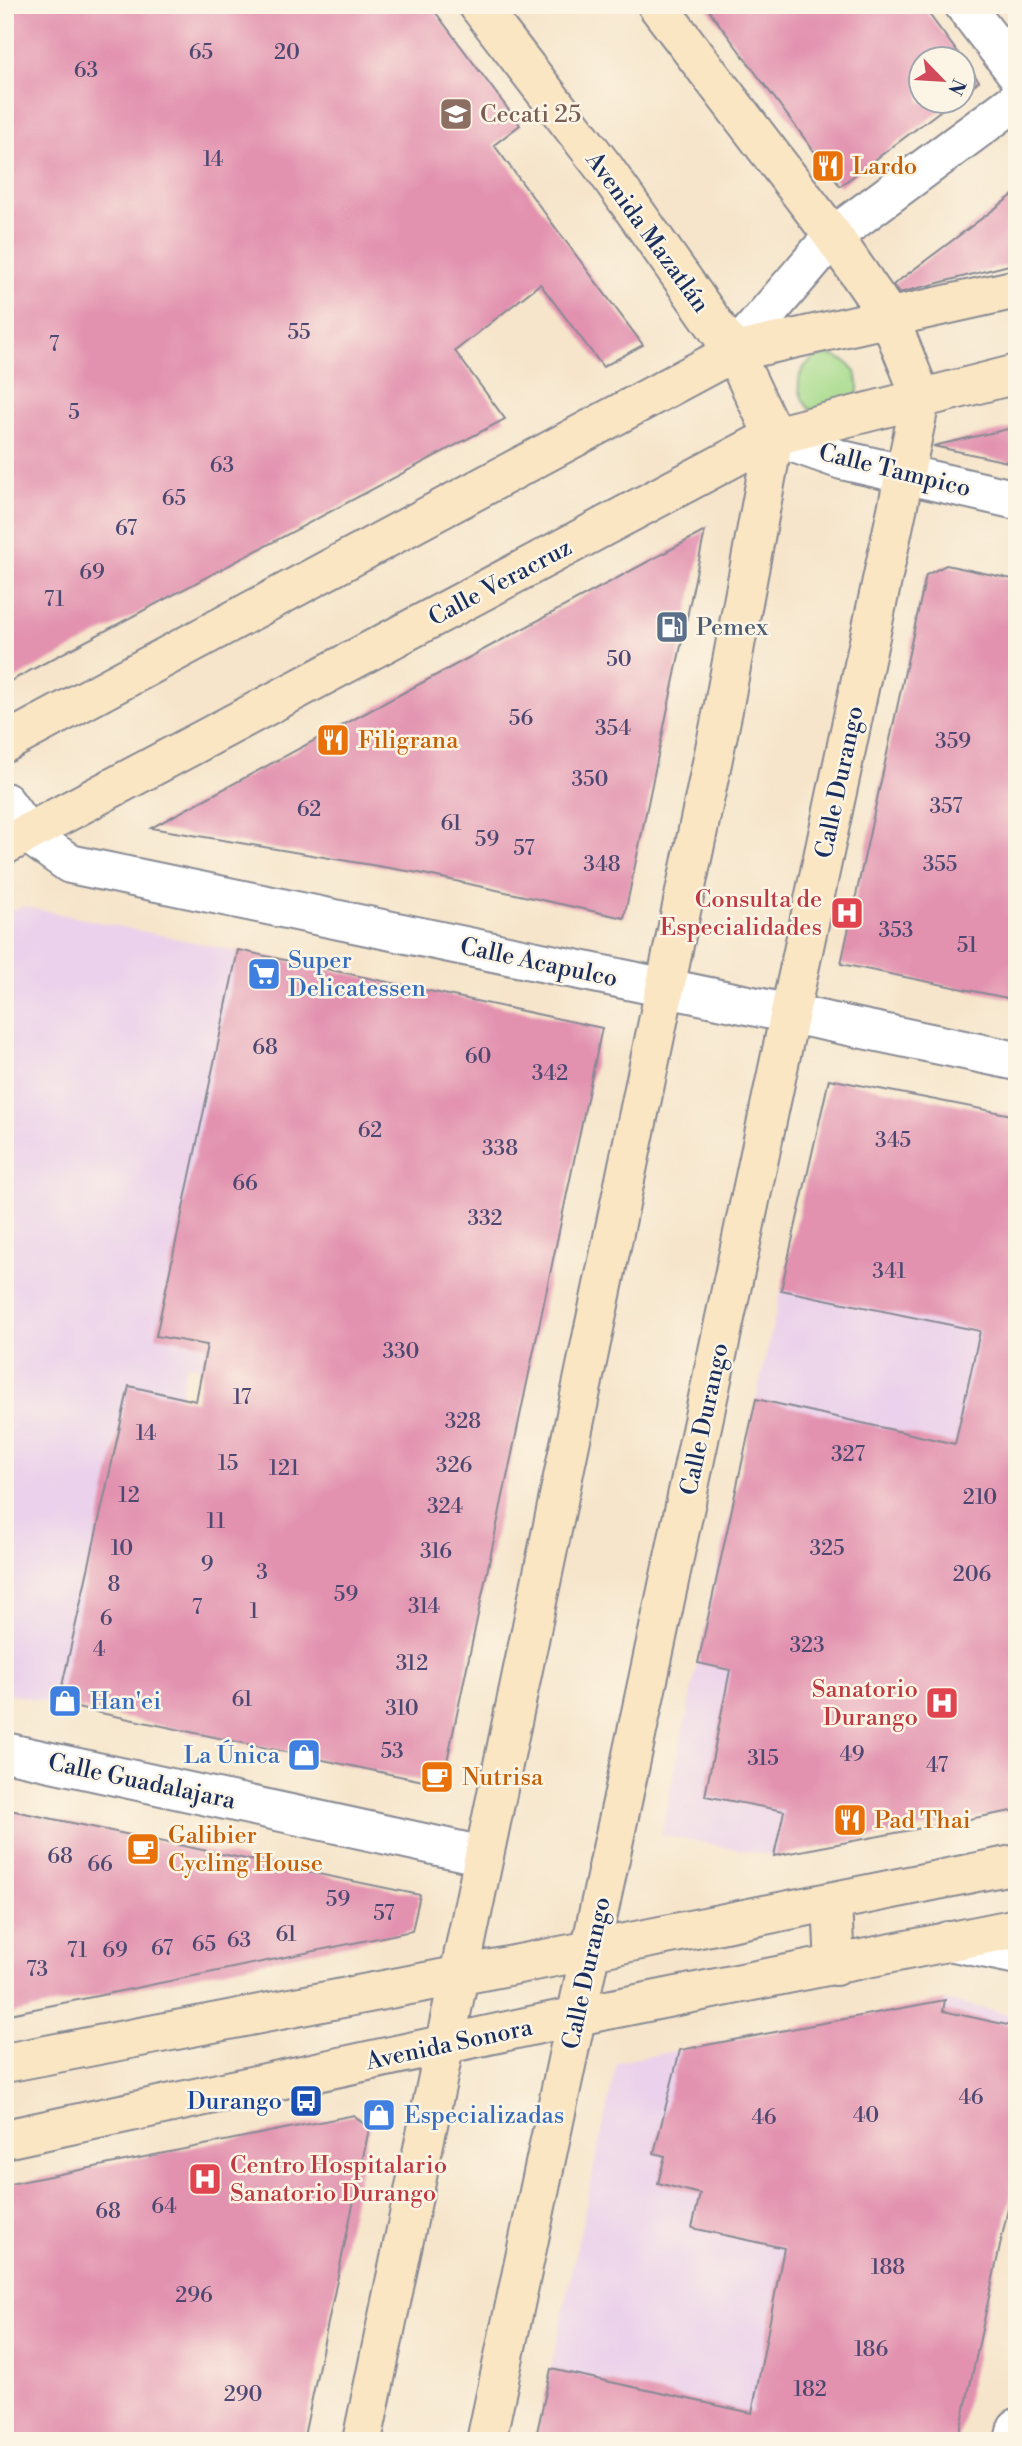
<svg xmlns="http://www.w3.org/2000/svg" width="1022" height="2446" viewBox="0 0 1022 2446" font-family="'Libre Bodoni',serif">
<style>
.built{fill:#ebd1eb}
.grass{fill:#a4da8a;stroke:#608474;stroke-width:2}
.building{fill:#e291af}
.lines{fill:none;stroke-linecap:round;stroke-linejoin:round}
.street-casing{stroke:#888a94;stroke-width:42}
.secondary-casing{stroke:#888a94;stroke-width:42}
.street{stroke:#fff;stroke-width:38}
.secondary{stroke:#fbe6c4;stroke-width:38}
.labels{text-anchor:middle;stroke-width:5;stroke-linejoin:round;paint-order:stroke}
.number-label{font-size:21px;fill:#4d4872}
.education-label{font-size:24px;fill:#785e54;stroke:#fcf5e5;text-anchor:start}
.food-label{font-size:24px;fill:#c56008;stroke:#fcf5e5;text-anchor:start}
.street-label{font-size:24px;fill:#1b2f5e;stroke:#fcf5e5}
.service-label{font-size:24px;fill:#4e5e75;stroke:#fcf5e5;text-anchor:start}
.health-label{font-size:24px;fill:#be3a42;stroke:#fcf5e5;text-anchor:end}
.shop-label{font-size:24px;fill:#366cbe;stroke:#fcf5e5;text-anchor:start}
.transit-label{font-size:24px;fill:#164399;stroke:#fcf5e5;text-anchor:end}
</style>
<rect width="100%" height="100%" fill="#fcf5e5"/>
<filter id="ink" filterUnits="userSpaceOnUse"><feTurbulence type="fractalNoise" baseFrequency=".0143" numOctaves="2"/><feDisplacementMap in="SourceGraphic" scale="14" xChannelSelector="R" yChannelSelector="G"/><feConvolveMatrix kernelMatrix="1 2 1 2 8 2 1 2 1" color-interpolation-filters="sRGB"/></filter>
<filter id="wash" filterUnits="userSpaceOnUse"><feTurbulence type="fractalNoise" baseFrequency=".00686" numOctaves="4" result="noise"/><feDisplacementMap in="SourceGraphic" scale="28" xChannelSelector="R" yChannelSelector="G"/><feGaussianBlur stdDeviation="1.57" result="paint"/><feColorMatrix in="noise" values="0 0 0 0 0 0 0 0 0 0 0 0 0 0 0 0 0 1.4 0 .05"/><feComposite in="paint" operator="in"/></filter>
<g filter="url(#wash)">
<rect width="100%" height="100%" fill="#f6e5cb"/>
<path class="built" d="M22 906 602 1028 442 1785 287 1752 291 1641 268 1749 147 1723 161 1654 203 1368 187 1364 114 1716 5 1693V914Z
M829 1079 1017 1116V1810L774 1856 661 1835 715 1580Z
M945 2000 1017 2016V2170L964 2409 535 2441 617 2062Z"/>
<path class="grass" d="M829 355C853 360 863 377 856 400L810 410C790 388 797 358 829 355Z"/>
<g id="blocks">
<path class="building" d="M5 5H430L520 125 494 145 643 345 603 367 540 284 455 351 505 419 5 684Z
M705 5H922L979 81 962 94V60H920V102H952L840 186Z
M1017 192V263L899 293 893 285Z
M1017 427V464L933 446Z
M705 531 624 918 419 873 151 828Z
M946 565 1017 580V1000L841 964 926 575Z
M238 950 602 1028 442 1785 58 1704 129 1386 196 1401 207 1345 156 1336Z
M829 1079 1017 1116V1810L774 1856 784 1811 705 1796 730 1670 698 1663 756 1399 955 1444 980 1331 781 1290Z
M5 1809 420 1895 412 1931 5 2015Z
M945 2000 943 2011 1017 2027V2167L958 2441H535L551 2369 752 2413 784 2248 692 2228 700 2194 658 2183 665 2156 654 2153 680 2050Z
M354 2115 369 2129 303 2441H5V2185Z"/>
</g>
</g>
<g filter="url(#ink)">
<use href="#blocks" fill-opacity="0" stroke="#888a94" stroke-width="2"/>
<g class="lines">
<defs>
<path id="street" d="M964 5 1017 74
M734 352 833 236 1017 100
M774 436 842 460 1017 500
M5 802 28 834 70 864 1017 1061
M5 1752 484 1856
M948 1941 1017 1955
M1014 2441 1017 2428"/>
<path id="secondary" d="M5 743 734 352 1017 289
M5 845 774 436 1017 374
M832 1902 835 1966
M5 2063 591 1950 1017 1864
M5 2139 577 2016 1017 1928
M362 2441 723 710 774 436 734 352 605 169 478 5
M486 2441 921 397 889 317 833 236 657 5"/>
</defs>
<use href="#street" class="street-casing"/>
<use href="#secondary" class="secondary-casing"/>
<use href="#street" class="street"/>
<use href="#secondary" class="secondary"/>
</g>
</g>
<defs>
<symbol id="school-square" viewBox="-11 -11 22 22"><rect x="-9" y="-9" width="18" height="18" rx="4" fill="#8d6e63" stroke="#fcf5e5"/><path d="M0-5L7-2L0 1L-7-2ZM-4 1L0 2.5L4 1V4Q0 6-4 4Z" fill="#fff"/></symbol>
<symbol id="restaurant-square" viewBox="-11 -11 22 22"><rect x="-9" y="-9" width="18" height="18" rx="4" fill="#e8710a" stroke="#fcf5e5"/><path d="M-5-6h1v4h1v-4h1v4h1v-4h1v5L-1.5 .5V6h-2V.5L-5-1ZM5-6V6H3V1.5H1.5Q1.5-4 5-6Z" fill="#fff"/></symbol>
<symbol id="fuel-square" viewBox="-11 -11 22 22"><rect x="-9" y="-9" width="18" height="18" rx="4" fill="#5c6f8a" stroke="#fcf5e5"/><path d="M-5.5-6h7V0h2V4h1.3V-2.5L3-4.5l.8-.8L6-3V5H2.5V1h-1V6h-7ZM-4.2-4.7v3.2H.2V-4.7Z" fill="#fff"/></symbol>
<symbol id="hospital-square" viewBox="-11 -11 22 22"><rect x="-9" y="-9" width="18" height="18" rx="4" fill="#e0444e" stroke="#fcf5e5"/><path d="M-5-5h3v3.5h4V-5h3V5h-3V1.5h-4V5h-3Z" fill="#fff"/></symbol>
<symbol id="supermarket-square" viewBox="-11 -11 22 22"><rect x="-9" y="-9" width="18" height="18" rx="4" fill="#3f7fe0" stroke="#fcf5e5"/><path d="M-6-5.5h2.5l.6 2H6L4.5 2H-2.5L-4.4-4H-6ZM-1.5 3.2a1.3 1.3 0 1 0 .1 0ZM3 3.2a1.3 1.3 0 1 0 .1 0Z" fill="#fff"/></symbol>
<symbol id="shop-square" viewBox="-11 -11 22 22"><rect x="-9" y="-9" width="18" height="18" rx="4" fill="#3f7fe0" stroke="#fcf5e5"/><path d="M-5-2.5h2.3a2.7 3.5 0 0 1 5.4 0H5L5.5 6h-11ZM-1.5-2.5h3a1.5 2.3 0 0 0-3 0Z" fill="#fff"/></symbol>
<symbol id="cafe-square" viewBox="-11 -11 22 22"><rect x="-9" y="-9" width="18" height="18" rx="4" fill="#e8710a" stroke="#fcf5e5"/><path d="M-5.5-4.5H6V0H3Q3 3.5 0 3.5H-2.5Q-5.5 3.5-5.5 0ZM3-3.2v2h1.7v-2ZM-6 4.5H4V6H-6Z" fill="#fff"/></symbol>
<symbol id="bus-square" viewBox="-11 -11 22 22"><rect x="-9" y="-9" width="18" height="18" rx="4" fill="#1a4fb4" stroke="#fcf5e5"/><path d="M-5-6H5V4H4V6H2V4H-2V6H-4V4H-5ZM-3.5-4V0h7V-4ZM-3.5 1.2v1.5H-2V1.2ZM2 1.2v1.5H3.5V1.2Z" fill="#fff"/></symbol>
</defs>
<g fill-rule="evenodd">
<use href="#school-square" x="437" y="95" width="38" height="38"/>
<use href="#restaurant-square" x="809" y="147" width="38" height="38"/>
<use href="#fuel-square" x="653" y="608" width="38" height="38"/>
<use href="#restaurant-square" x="314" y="721" width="38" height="38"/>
<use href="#hospital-square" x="828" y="894" width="38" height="38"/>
<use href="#supermarket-square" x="245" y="955" width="38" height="38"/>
<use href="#shop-square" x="46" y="1682" width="38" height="38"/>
<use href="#hospital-square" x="923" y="1684" width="38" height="38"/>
<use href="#shop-square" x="285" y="1736" width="38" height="38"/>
<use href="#cafe-square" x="418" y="1758" width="38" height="38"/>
<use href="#restaurant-square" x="831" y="1801" width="38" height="38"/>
<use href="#cafe-square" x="124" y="1830" width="38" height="38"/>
<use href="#bus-square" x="287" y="2082" width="38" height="38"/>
<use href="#shop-square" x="360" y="2096" width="38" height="38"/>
<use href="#hospital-square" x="186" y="2160" width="38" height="38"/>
</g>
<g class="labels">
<g class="number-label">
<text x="201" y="59">65</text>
<text x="287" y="59">20</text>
<text x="86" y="77">63</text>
<text x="213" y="166">14</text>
<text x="299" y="339">55</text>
<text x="54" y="351">7</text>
<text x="74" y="419">5</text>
<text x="222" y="472">63</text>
<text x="174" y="505">65</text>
<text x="126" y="535">67</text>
<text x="92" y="579">69</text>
<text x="54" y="606">71</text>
<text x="619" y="666">50</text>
<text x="521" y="725">56</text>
<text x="613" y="735">354</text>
<text x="953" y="748">359</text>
<text x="590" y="786">350</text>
<text x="946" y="813">357</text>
<text x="309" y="816">62</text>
<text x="451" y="830">61</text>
<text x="487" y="846">59</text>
<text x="524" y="855">57</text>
<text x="602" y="871">348</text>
<text x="940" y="871">355</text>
<text x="896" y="937">353</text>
<text x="967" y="952">51</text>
<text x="265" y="1054">68</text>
<text x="478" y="1063">60</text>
<text x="550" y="1080">342</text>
<text x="370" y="1137">62</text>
<text x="893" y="1147">345</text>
<text x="500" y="1155">338</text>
<text x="245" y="1190">66</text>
<text x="485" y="1225">332</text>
<text x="889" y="1278">341</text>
<text x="401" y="1358">330</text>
<text x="242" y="1404">17</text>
<text x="463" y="1428">328</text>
<text x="146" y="1440">14</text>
<text x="848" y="1461">327</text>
<text x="228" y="1470">15</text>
<text x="454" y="1472">326</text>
<text x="284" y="1475">121</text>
<text x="129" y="1502">12</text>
<text x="980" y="1504">210</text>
<text x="445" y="1513">324</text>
<text x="216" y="1528">11</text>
<text x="122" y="1555">10</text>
<text x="827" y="1555">325</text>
<text x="436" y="1558">316</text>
<text x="207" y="1571">9</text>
<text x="262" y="1579">3</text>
<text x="972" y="1581">206</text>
<text x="114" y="1591">8</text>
<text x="346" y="1601">59</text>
<text x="424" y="1613">314</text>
<text x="197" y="1614">7</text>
<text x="254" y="1618">1</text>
<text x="106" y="1625">6</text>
<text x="807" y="1652">323</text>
<text x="99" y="1656">4</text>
<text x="412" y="1670">312</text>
<text x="242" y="1706">61</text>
<text x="402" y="1715">310</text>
<text x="392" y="1758">53</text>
<text x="852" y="1761">49</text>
<text x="763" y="1765">315</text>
<text x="937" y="1772">47</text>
<text x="60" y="1863">68</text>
<text x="100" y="1871">66</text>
<text x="338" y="1906">59</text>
<text x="384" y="1920">57</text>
<text x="286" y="1941">61</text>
<text x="239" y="1947">63</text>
<text x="204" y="1951">65</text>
<text x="162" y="1955">67</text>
<text x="77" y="1957">71</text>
<text x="115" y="1957">69</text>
<text x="37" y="1976">73</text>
<text x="971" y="2104">46</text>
<text x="866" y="2122">40</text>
<text x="764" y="2124">46</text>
<text x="164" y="2213">64</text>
<text x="108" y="2218">68</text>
<text x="888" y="2274">188</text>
<text x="194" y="2302">296</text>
<text x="871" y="2356">186</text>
<text x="810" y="2396">182</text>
<text x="243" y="2401">290</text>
</g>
<g class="education-label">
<text x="480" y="122">Cecati 25</text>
</g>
<g class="food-label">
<text x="852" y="174">Lardo</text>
<text x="358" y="748">Filigrana</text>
<text x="462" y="1785">Nutrisa</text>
<text x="874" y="1828">Pad Thai</text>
<text x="168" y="1843">Galibier<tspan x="168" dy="28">Cycling House</tspan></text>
</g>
<g class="street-label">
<text transform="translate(648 232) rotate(54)" y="8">Avenida Mazatlán</text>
<text transform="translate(895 470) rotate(14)" y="8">Calle Tampico</text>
<text transform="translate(500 582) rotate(-28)" y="8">Calle Veracruz</text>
<text transform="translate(839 782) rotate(-78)" y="8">Calle Durango</text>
<text transform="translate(539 962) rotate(12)" y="8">Calle Acapulco</text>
<text transform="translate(704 1419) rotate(-78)" y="8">Calle Durango</text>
<text transform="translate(142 1781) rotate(12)" y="8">Calle Guadalajara</text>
<text transform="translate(586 1973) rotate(-78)" y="8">Calle Durango</text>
<text transform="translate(449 2044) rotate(-12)" y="8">Avenida Sonora</text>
</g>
<g class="service-label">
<text x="696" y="635">Pemex</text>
</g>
<g class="health-label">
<text x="822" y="907">Consulta de<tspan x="822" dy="28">Especialidades</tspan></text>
<text x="918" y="1697">Sanatorio<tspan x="918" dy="28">Durango</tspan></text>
<text x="230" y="2173" text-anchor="start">Centro Hospitalario<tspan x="230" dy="28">Sanatorio Durango</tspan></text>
</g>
<g class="shop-label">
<text x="288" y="968">Super<tspan x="288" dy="28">Delicatessen</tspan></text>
<text x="90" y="1709">Han'ei</text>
<text x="280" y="1763" text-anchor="end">La Única</text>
<text x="404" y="2123">Especializadas</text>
</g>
<g class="transit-label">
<text x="282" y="2109">Durango</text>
</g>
</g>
<rect width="1022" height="2446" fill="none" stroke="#fcf5e5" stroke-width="28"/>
<g transform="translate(942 80) rotate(115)"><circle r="33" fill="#fcf5e5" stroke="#a2a6af" stroke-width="2"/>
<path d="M0-5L12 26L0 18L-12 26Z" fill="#d1495b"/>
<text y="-10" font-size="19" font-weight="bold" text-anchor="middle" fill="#1b2f5e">N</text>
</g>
</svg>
